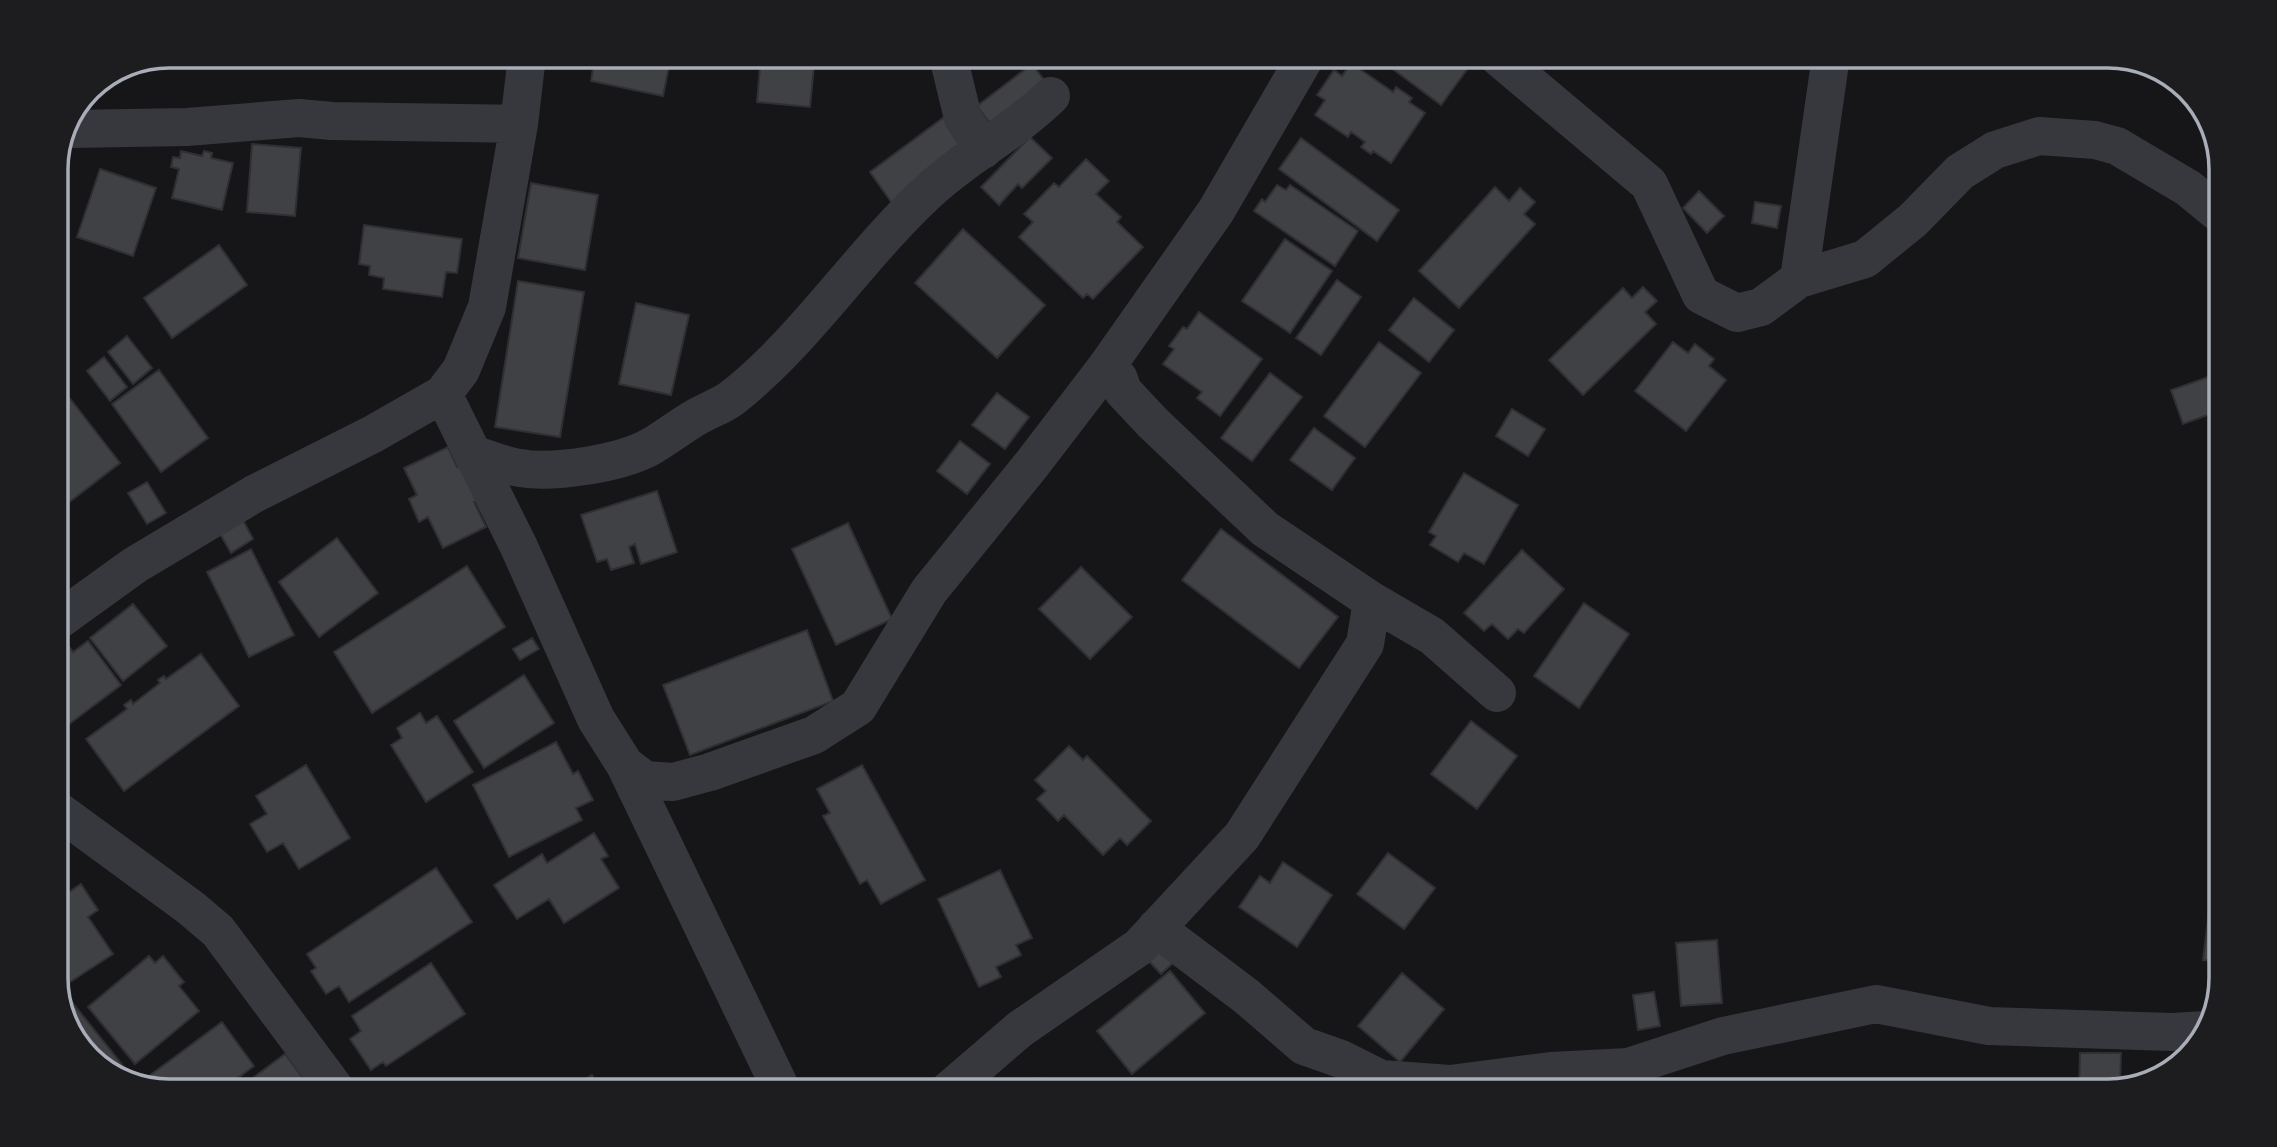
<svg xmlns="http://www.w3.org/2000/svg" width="2277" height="1147" viewBox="0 0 2277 1147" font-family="Manrope,sans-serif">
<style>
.building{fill:#404145;stroke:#303034;stroke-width:2}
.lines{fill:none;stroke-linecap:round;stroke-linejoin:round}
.minor{stroke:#37383d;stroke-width:38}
.rim{fill:none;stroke:#a8adb8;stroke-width:3.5}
</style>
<rect width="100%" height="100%" fill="#161618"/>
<path class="building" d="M169 56H199L198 64 163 59Z
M238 56H279L277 68 238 63Z
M316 56H373L371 68 315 61Z
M595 56H671L663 96 591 81Z
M761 56H815L810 107 757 102Z
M1385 56H1460L1471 64 1441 105 1382 61Z
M1351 63 1393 92 1396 87 1412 98 1409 102 1425 113 1391 163 1373 151 1371 154 1361 147 1365 142 1351 132 1348 137 1315 115 1325 100 1317 95 1334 70 1342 76Z
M1032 64 1051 89 995 130 977 106Z
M947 115 969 146 892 203 870 172Z
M1030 137 1052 158 1022 188 1018 184 999 205 981 187Z
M1301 138 1399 210 1377 241 1279 169Z
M252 144 301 148 295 216 247 212Z
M181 151 202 156 204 151 212 153 211 158 233 163 222 210 172 198 179 169 171 167 173 157 180 158Z
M1086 159 1109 181 1096 194 1121 217 1117 222 1143 247 1093 299 1087 294 1083 298 1019 237 1033 222 1024 214 1054 183 1059 187Z
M100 169 156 188 133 256 77 237Z
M531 183 598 195 585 270 518 258Z
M1277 185 1286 190 1290 185 1358 231 1335 266 1254 211 1262 199 1265 202Z
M1495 187 1509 201 1520 188 1535 202 1524 214 1535 224 1459 308 1419 271Z
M1699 191 1724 216 1707 233 1683 208Z
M1755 202 1781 206 1777 228 1752 223Z
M364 225 462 239 457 273 446 272 442 297 383 289 384 278 369 275 370 266 359 264Z
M963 229 1045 305 997 358 915 283Z
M1285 239 1332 271 1290 333 1242 301Z
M219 245 247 285 172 338 144 298Z
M1337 280 1361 297 1321 355 1296 338Z
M518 281 584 292 560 437 495 427Z
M1643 287 1657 301 1645 312 1656 324 1583 395 1549 360 1623 288 1632 298Z
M1414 298 1454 330 1429 362 1389 330Z
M636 303 689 315 671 395 619 384Z
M1199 312 1262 359 1220 416 1197 398 1202 392 1163 364 1174 349 1169 346 1183 327 1187 329Z
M127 336 152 368 133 384 108 352Z
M1379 342 1421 373 1365 447 1324 416Z
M1673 342 1688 353 1695 344 1714 359 1709 366 1726 380 1686 431 1635 391Z
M104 357 127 387 110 401 87 371Z
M159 370 208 438 161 472 112 404Z
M1270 373 1302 397 1252 461 1221 438Z
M2217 374 2221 384V410L2183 424 2171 390Z
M58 383 120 463 68 503 56 488Z
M997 393 1029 417 1005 449 972 425Z
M1512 409 1545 429 1528 456 1496 436Z
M1314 428 1355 458 1332 490 1290 460Z
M960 441 990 464 967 494 937 471Z
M448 447 457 467 462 465 478 500 474 502 486 527 443 548 428 517 419 522 409 499 417 495 404 468Z
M1464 473 1518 505 1484 564 1464 553 1458 562 1430 545 1436 536 1429 532Z
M147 482 166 513 147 524 128 493Z
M657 491 677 552 641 564 635 544 629 547 634 563 611 570 607 559 597 562 581 515Z
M237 509 253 539 231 553 214 523Z
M848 523 892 619 836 645 792 549Z
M1221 529 1338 617 1299 668 1182 580Z
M337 538 378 593 319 637 279 582Z
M251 549 294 635 249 657 207 572Z
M1522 550 1564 589 1524 633 1518 629 1508 639 1492 624 1484 631 1464 613Z
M467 566 505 627 372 713 334 652Z
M1081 567 1132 617 1090 659 1039 609Z
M1584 603 1629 634 1579 708 1534 676Z
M133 604 167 646 123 681 90 638Z
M807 630 833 701 690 755 663 685Z
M63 638 73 652 88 641 121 685 64 728 56 719V643Z
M532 638 539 649 520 660 513 649Z
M201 654 239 706 124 791 86 739 127 709 124 705 131 700 133 704 160 683 158 680 164 676 166 679Z
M524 675 554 723 484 768 454 721Z
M420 713 426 723 437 716 473 772 426 802 391 745 402 738 397 728Z
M1471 721 1517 756 1477 809 1431 774Z
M556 742 573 774 578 771 593 800 576 808 582 820 509 857 473 785Z
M1069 746 1083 760 1087 756 1151 821 1127 845 1120 838 1103 855 1064 815 1058 821 1037 799 1046 791 1035 780Z
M306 765 350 838 299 869 283 843 267 852 250 824 267 814 256 796Z
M862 765 925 880 881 904 867 880 860 884 823 816 830 813 817 789Z
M2220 820H2221V962L2203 960Z
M594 833 608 856 601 859 619 888 564 923 549 899 517 919 494 885 542 854 547 863Z
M1388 853 1435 888 1404 929 1357 894Z
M1283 862 1332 895 1297 947 1239 907 1260 876 1270 883Z
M436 868 472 922 349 1002 339 986 326 994 311 971 316 968 307 954Z
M1000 870 1032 938 1016 945 1021 955 996 967 1001 977 979 987 938 899Z
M81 884 98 910 88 917 113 954 58 990 56 901Z
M1717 940 1722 1003 1681 1006 1676 943Z
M1161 944 1176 960 1161 974 1146 958Z
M149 956 155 963 163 956 184 982 179 986 199 1011 135 1064 88 1007Z
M431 963 465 1014 386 1066 383 1062 371 1070 350 1039 361 1031 352 1016Z
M1170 971 1205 1013 1132 1074 1097 1031Z
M1402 973 1444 1009 1400 1062 1358 1026Z
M1654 992 1660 1026 1638 1030 1633 995Z
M67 996 125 1068 115 1076 75 1041 61 1000Z
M222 1022 254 1066 220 1091H169L157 1088 149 1076Z
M2080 1053H2121L2120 1087 2108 1091H2079Z
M285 1054 303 1078 285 1091H252L246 1083Z
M592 1075 601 1091H567Z
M1040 1078 1050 1091H1024Z"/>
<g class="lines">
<path class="minor" d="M948 56 963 118 983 150
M1497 56 1649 184 1701 295 1737 313 1761 307 1799 279 1831 56
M71 129 187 127 299 118 332 121 519 124
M1799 279 1865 259 1913 220 1960 172 1995 150 2039 136 2095 140 2117 146 2188 188 2221 215
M1107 366 1216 211 1306 56
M443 394 519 547 596 719 625 765 645 780 673 782 710 772 814 735 858 707 929 591 1032 464 1107 366 1119 379 1123 391 1153 423 1265 529 1372 601 1365 644 1242 836 1139 947 1020 1029 948 1091
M475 455C489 459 505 466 520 468 554 474 621 463 650 447 664 439 677 429 690 421 703 412 720 407 732 398 807 339 859 255 930 190 968 155 1014 132 1051 96
M1372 601 1432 636 1497 693
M56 622 135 565 254 494 373 434 443 394 461 370 487 307 519 124 527 56
M625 765 782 1091
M56 809 191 908 218 931 337 1091
M1156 928 1246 996 1304 1046 1341 1059 1381 1079 1450 1084 1551 1071 1628 1067 1723 1036 1876 1004 1989 1026 2172 1032 2207 1030"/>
</g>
<path d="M0 0H2277V1147H0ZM169 68H2108A101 101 0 0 1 2209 169V978A101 101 0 0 1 2108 1079H169A101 101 0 0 1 68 978V169A101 101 0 0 1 169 68Z" fill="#1d1d20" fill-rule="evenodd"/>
<path class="rim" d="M169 68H2108A101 101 0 0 1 2209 169V978A101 101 0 0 1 2108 1079H169A101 101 0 0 1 68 978V169A101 101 0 0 1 169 68Z"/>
</svg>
